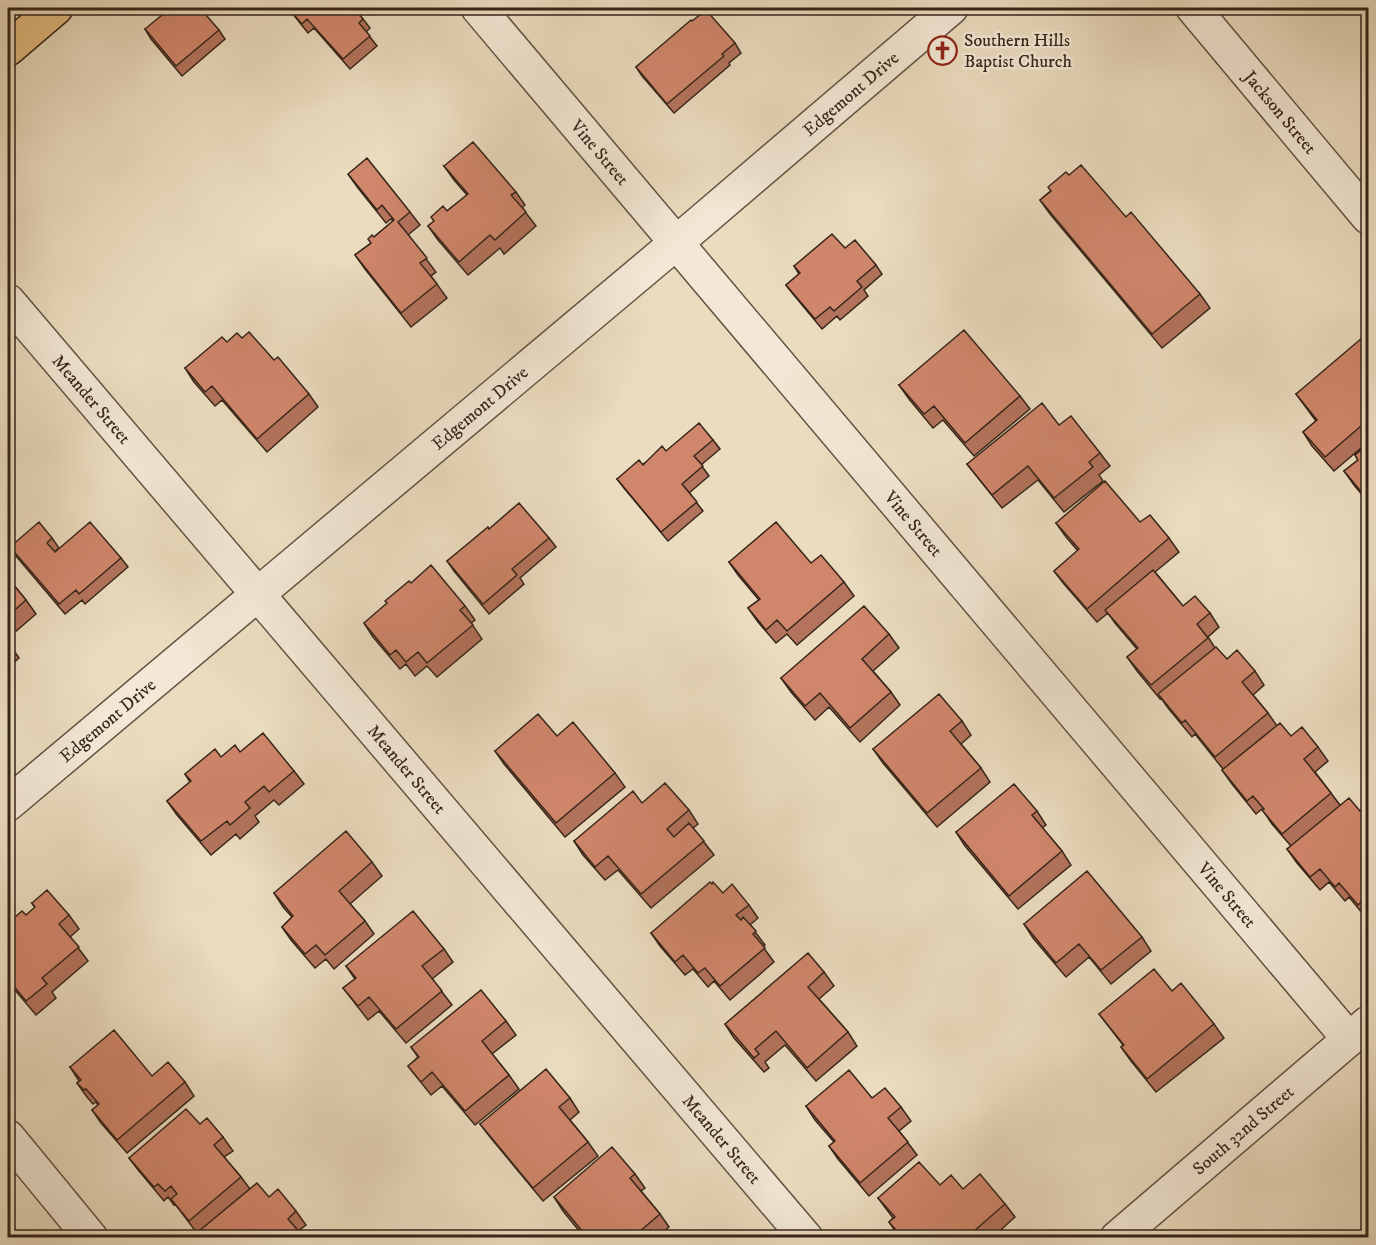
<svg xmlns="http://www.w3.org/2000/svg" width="1376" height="1245" viewBox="0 0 1376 1245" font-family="'IM FELL DW Pica',serif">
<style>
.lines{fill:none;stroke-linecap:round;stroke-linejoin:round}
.minor-casing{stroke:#635343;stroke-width:36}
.major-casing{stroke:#36251a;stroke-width:36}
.minor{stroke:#f2e8d5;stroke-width:33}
.major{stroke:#e6be80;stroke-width:33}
.wall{fill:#b3735c;stroke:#36251a;stroke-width:1.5}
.building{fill:#d0866b;stroke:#36251a;stroke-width:1.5}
.labels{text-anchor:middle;stroke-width:5;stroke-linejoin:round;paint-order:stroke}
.poi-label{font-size:18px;fill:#36251a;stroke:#f2e8d5;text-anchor:start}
.street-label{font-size:18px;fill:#36251a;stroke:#f2e8d5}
</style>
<rect width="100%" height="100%" fill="#ebdcbf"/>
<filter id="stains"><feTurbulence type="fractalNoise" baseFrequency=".00333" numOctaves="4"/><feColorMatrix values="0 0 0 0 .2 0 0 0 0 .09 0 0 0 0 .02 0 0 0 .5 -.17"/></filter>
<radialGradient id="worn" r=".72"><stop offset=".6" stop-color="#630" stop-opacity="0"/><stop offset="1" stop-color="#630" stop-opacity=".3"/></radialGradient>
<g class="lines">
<defs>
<g id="minor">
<path id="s1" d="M478 8 1349 1039"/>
<path id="s2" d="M1193 8 1368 217"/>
<path id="s3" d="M8 301 806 1238"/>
<path id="s4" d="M8 804 676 243 951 8"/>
<path d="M8 1137 91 1238"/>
<path id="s5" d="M1117 1238 1368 1023"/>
</g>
<path id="major" d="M8 49 56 8"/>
</defs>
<use href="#minor" class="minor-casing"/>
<use href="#major" class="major-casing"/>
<use href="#minor" class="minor"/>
<use href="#major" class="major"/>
</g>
<path class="wall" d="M288 8H357L355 9 370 28 366 32 377 46 350 69 314 28 308 33Z
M692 21 735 43 741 53 729 63 730 65 674 113 642 76 636 67Z
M145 29 219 30 225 39 182 76 151 39Z
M444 166 516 192 525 205 522 208 536 226 504 254 500 248 468 275 438 240 428 226 467 195 454 180Z
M348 174 410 212 420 225 408 235 436 272 431 276 447 298 411 327 365 269 355 255 371 243 374 237 393 221 391 219 386 223 358 188Z
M1069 175 1126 217 1200 294 1210 308 1162 348 1050 214 1040 200Z
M845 248 876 265 882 274 864 290 868 296 840 320 837 316 822 329 793 294 786 285 799 274 794 266Z
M242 338 274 360 309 394 318 407 267 452 222 400 215 406 194 382 185 368 227 342Z
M1368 345V442L1334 471 1312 446 1303 432 1316 421 1296 394Z
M899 385 1020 396 1030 409 974 456 943 420 933 428 909 399Z
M1059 425 1100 453 1110 466 1099 475 1103 481 1064 512 1038 480 1002 508 967 464Z
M713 440 720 449 701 465 709 476 689 493 703 511 668 541 624 488 617 479 666 451Z
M1368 444V502L1354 485 1344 471 1358 460 1355 455Z
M1140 522 1169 538 1179 552 1155 572 1183 606 1210 613 1219 627 1208 637 1215 648 1227 659 1255 671 1264 685 1253 695 1268 713 1277 726 1291 736 1318 747 1328 761 1315 772 1340 805 1360 811 1368 804V918L1367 919 1349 897 1345 901 1329 882 1320 890 1297 863 1287 849 1291 846 1272 824 1262 809 1256 814 1232 784 1222 770 1223 769 1195 734 1192 737 1168 708 1161 698 1160 699 1137 671 1127 657 1137 649 1115 623 1108 613 1097 622 1064 584 1054 571 1078 551 1066 537 1056 523Z
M489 529 549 538 556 547 520 578 524 584 489 614 454 571 447 561Z
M52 538 59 548 54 552 121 558 128 567 85 604 82 600 65 614 16 556 10 547Z
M729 562 811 563 844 582 854 596 797 645 787 634 776 643 758 622 748 608 759 600 738 575Z
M8 578 26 600 36 614 8 638Z
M465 606 475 620 471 623 482 639 437 677 427 666 415 676 406 664 400 669 373 637 364 623Z
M889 634 899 648 873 671 891 692 900 705 860 742 829 707 815 720 791 692 781 678Z
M8 642 19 658 8 668Z
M962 721 971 735 961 744 981 768 990 782 937 827 883 763 873 749Z
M557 736 615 773 625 787 565 837 504 764 495 751Z
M240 752 294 771 304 784 279 805 274 800 255 816 259 822 240 839 236 834 211 855 177 815 167 801 190 782 185 774 221 757Z
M642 803 689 810 698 824 693 828 714 855 651 908 618 870 605 880 583 855 574 841Z
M1037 811 1046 825 1042 828 1062 851 1071 865 1018 909 965 846 956 832Z
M372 862 382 876 350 904 365 921 374 934 334 969 326 959 315 968 291 940 282 927 292 917 283 907 274 893Z
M723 893 749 905 758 918 750 925 765 945 763 947 774 962 730 1000 714 981 708 987 693 969 685 975 660 946 651 933Z
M32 903 69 915 79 929 70 937 88 961 52 992 56 998 36 1015 9 983 8 985V923L26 915 35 908Z
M1024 924 1142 937 1151 951 1111 984 1089 957 1066 977 1033 938Z
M444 949 453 962 432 979 452 1005 406 1043 379 1011 368 1020 343 988 355 979 346 966Z
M824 972 834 986 819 999 848 1032 857 1046 816 1081 785 1045 765 1062 769 1068 764 1072 734 1038 725 1024Z
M1172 991 1214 1024 1224 1038 1156 1092 1131 1061 1121 1047 1123 1045 1099 1014Z
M506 1021 516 1035 492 1054 509 1075 519 1089 475 1125 442 1086 431 1095 408 1066 418 1057 411 1047Z
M70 1067 152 1076 185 1082 194 1096 127 1153 101 1123 92 1110 98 1105 96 1102 93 1104 87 1097 77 1083 79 1081Z
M570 1098 579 1112 570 1120 588 1142 598 1156 543 1201 490 1137 480 1124Z
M872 1098 901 1107 911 1121 899 1131 917 1155 869 1196 838 1159 829 1146 834 1142 815 1120 806 1106Z
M200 1124 223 1137 233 1151 224 1157 241 1177 250 1189 269 1197 296 1211 306 1225 298 1231 303 1238H194L197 1233 175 1204 174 1205 168 1197 164 1201 139 1171 129 1158Z
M635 1174 645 1188 641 1191 660 1214 669 1227 657 1238H585L563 1211 554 1197Z
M940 1185 963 1189 1005 1204 1015 1217 992 1238H900L889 1222 893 1218 878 1198Z"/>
<path class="building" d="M167 8H200L219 30 176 66 145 29 168 10Z
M288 8H354L363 19 359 23 370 36 343 59 307 19 302 24Z
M706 10 735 43 722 54 724 56 667 104 636 67 691 20 692 21Z
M473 142 516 192 511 195 526 212 495 240 490 235 459 262 428 226 434 221 431 217 443 206 447 211 468 194 444 166Z
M367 158 410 212 398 222 427 258 420 263 437 284 401 313 355 255 371 243 368 239 372 235 374 237 394 220 382 205 377 210 348 174Z
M1081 165 1126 217 1131 212 1200 294 1152 334 1040 200 1051 191 1048 187 1066 172 1069 175Z
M832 234 845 248 855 240 876 265 857 281 862 287 834 311 830 307 815 319 786 285 800 273 794 266Z
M964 330 1020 396 965 443 934 406 924 414 899 385Z
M249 332 274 360 278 357 309 394 257 439 212 386 205 392 185 368 222 337 227 342 237 333 242 338Z
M1362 338 1368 345V420L1325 457 1303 432 1317 420 1296 394Z
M1042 403 1059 425 1071 416 1100 453 1089 462 1093 467 1054 498 1028 466 992 495 967 464Z
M699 423 713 440 694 456 703 466 682 484 697 502 661 532 617 479 639 460 643 465 662 446 666 451Z
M1368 444V500L1344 471 1358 460 1355 455Z
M1105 481 1140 522 1150 515 1169 538 1087 609 1054 571 1079 549 1056 523Z
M519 503 549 538 512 569 517 575 483 604 447 561 488 527 489 529Z
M39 522 52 538 47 543 55 552 90 522 121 558 79 594 76 590 59 604 10 547Z
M776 522 811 563 821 555 844 582 787 631 777 620 766 630 748 608 760 599 729 562Z
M431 565 465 606 460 610 473 625 427 663 418 652 406 662 396 650 390 655 364 623 387 603 385 601 409 581 411 583Z
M1153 570 1183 606 1195 596 1210 613 1197 624 1208 638 1151 685 1127 657 1138 648 1105 610Z
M8 578 26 600 8 616Z
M864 606 889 634 862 659 891 692 850 728 820 693 805 706 781 678Z
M1216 647 1227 659 1237 650 1255 671 1242 682 1268 713 1215 757 1185 720 1182 723 1158 694Z
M939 694 962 721 950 731 981 768 927 813 873 749Z
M538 714 557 736 573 722 615 773 556 823 495 751Z
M1280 723 1291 736 1302 727 1318 747 1304 759 1331 793 1282 834 1262 810 1264 809 1253 796 1247 801 1222 770Z
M263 733 294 771 269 792 264 786 245 802 250 808 230 825 227 821 201 841 167 801 191 781 185 774 215 749 221 757 235 745 240 752Z
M665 783 689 810 667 829 674 837 689 823 704 841 641 894 608 856 595 867 574 841 633 791 642 803Z
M1014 784 1037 811 1032 815 1062 851 1009 896 956 832Z
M1349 798 1360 811 1368 804V896L1358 905 1339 883 1335 887 1320 869 1310 877 1287 849Z
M346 831 372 862 339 891 365 921 325 955 316 945 305 954 282 927 293 916 274 893Z
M1087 871 1142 937 1101 970 1079 944 1056 963 1024 924Z
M710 882 712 884 713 882 723 893 732 884 749 905 736 915 741 920 743 917 756 931 753 934 765 948 720 986 705 968 698 973 683 955 675 962 651 933Z
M47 890 69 915 59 924 79 947 42 978 47 984 26 1001 8 979V923L22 911 26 915 35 907 32 903Z
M413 911 444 949 422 966 442 991 396 1029 369 997 358 1006 343 988 356 978 346 966Z
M808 953 824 972 808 987 848 1032 807 1068 776 1031 755 1049 759 1054 754 1058 725 1024Z
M1154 969 1172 991 1181 983 1214 1024 1147 1079 1121 1047 1124 1045 1099 1014Z
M481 990 506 1021 482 1041 509 1075 465 1111 432 1072 421 1082 408 1066 419 1057 411 1047Z
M114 1030 152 1076 168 1062 185 1082 117 1140 92 1110 99 1104 86 1089 84 1090 77 1083 81 1080 70 1067Z
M546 1069 570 1098 559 1107 588 1142 533 1188 480 1124Z
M849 1070 872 1098 885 1088 901 1107 888 1118 908 1142 860 1183 829 1146 835 1141 806 1106Z
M186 1109 200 1124 207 1118 223 1137 214 1145 241 1177 189 1221 171 1199 177 1194 171 1186 165 1191 158 1184 154 1187 129 1158Z
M612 1147 635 1174 630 1178 660 1214 632 1238H588L554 1197Z
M919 1162 940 1185 951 1175 963 1189 980 1174 1005 1204 966 1238H903L889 1222 895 1217 878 1198Z
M257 1183 269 1197 278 1189 296 1211 288 1219 303 1236 301 1238H195L193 1236Z
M680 1230 686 1238H671Z"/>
<defs>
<symbol id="church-ring" viewBox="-11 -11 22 22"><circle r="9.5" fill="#f2e8d5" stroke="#8f2418" stroke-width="1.5"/><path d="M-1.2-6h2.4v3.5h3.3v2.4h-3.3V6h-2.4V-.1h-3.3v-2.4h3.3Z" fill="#8f2418"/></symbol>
</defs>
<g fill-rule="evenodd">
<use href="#church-ring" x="926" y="34" width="33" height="33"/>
</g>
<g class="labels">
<g class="poi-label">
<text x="964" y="46">Southern Hills<tspan x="964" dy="21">Baptist Church</tspan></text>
</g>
<g class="street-label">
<text dy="6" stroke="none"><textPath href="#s4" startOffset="1102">Edgemont Drive</textPath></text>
<text dy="6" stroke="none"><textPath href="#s2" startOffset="136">Jackson Street</textPath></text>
<text dy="6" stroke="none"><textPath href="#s1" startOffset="189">Vine Street</textPath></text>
<text dy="6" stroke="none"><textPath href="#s3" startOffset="129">Meander Street</textPath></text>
<text dy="6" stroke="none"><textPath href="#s4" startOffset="616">Edgemont Drive</textPath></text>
<text dy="6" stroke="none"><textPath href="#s1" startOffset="675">Vine Street</textPath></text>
<text dy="6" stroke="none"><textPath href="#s4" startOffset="130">Edgemont Drive</textPath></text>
<text dy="6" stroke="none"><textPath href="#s3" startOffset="615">Meander Street</textPath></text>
<text dy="6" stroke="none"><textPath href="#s1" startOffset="1161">Vine Street</textPath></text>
<text dy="6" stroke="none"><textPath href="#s5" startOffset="166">South 32nd Street</textPath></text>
<text dy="6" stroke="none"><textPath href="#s3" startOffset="1101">Meander Street</textPath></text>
</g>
</g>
<rect width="1376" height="1245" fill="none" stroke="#ebdcbf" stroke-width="30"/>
<rect x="9" y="9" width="1358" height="1227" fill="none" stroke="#36251a" stroke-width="3"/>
<rect x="15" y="15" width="1346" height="1215" fill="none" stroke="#36251a" stroke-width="1.5"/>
<rect width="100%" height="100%" filter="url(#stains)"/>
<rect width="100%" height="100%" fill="url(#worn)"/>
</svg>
